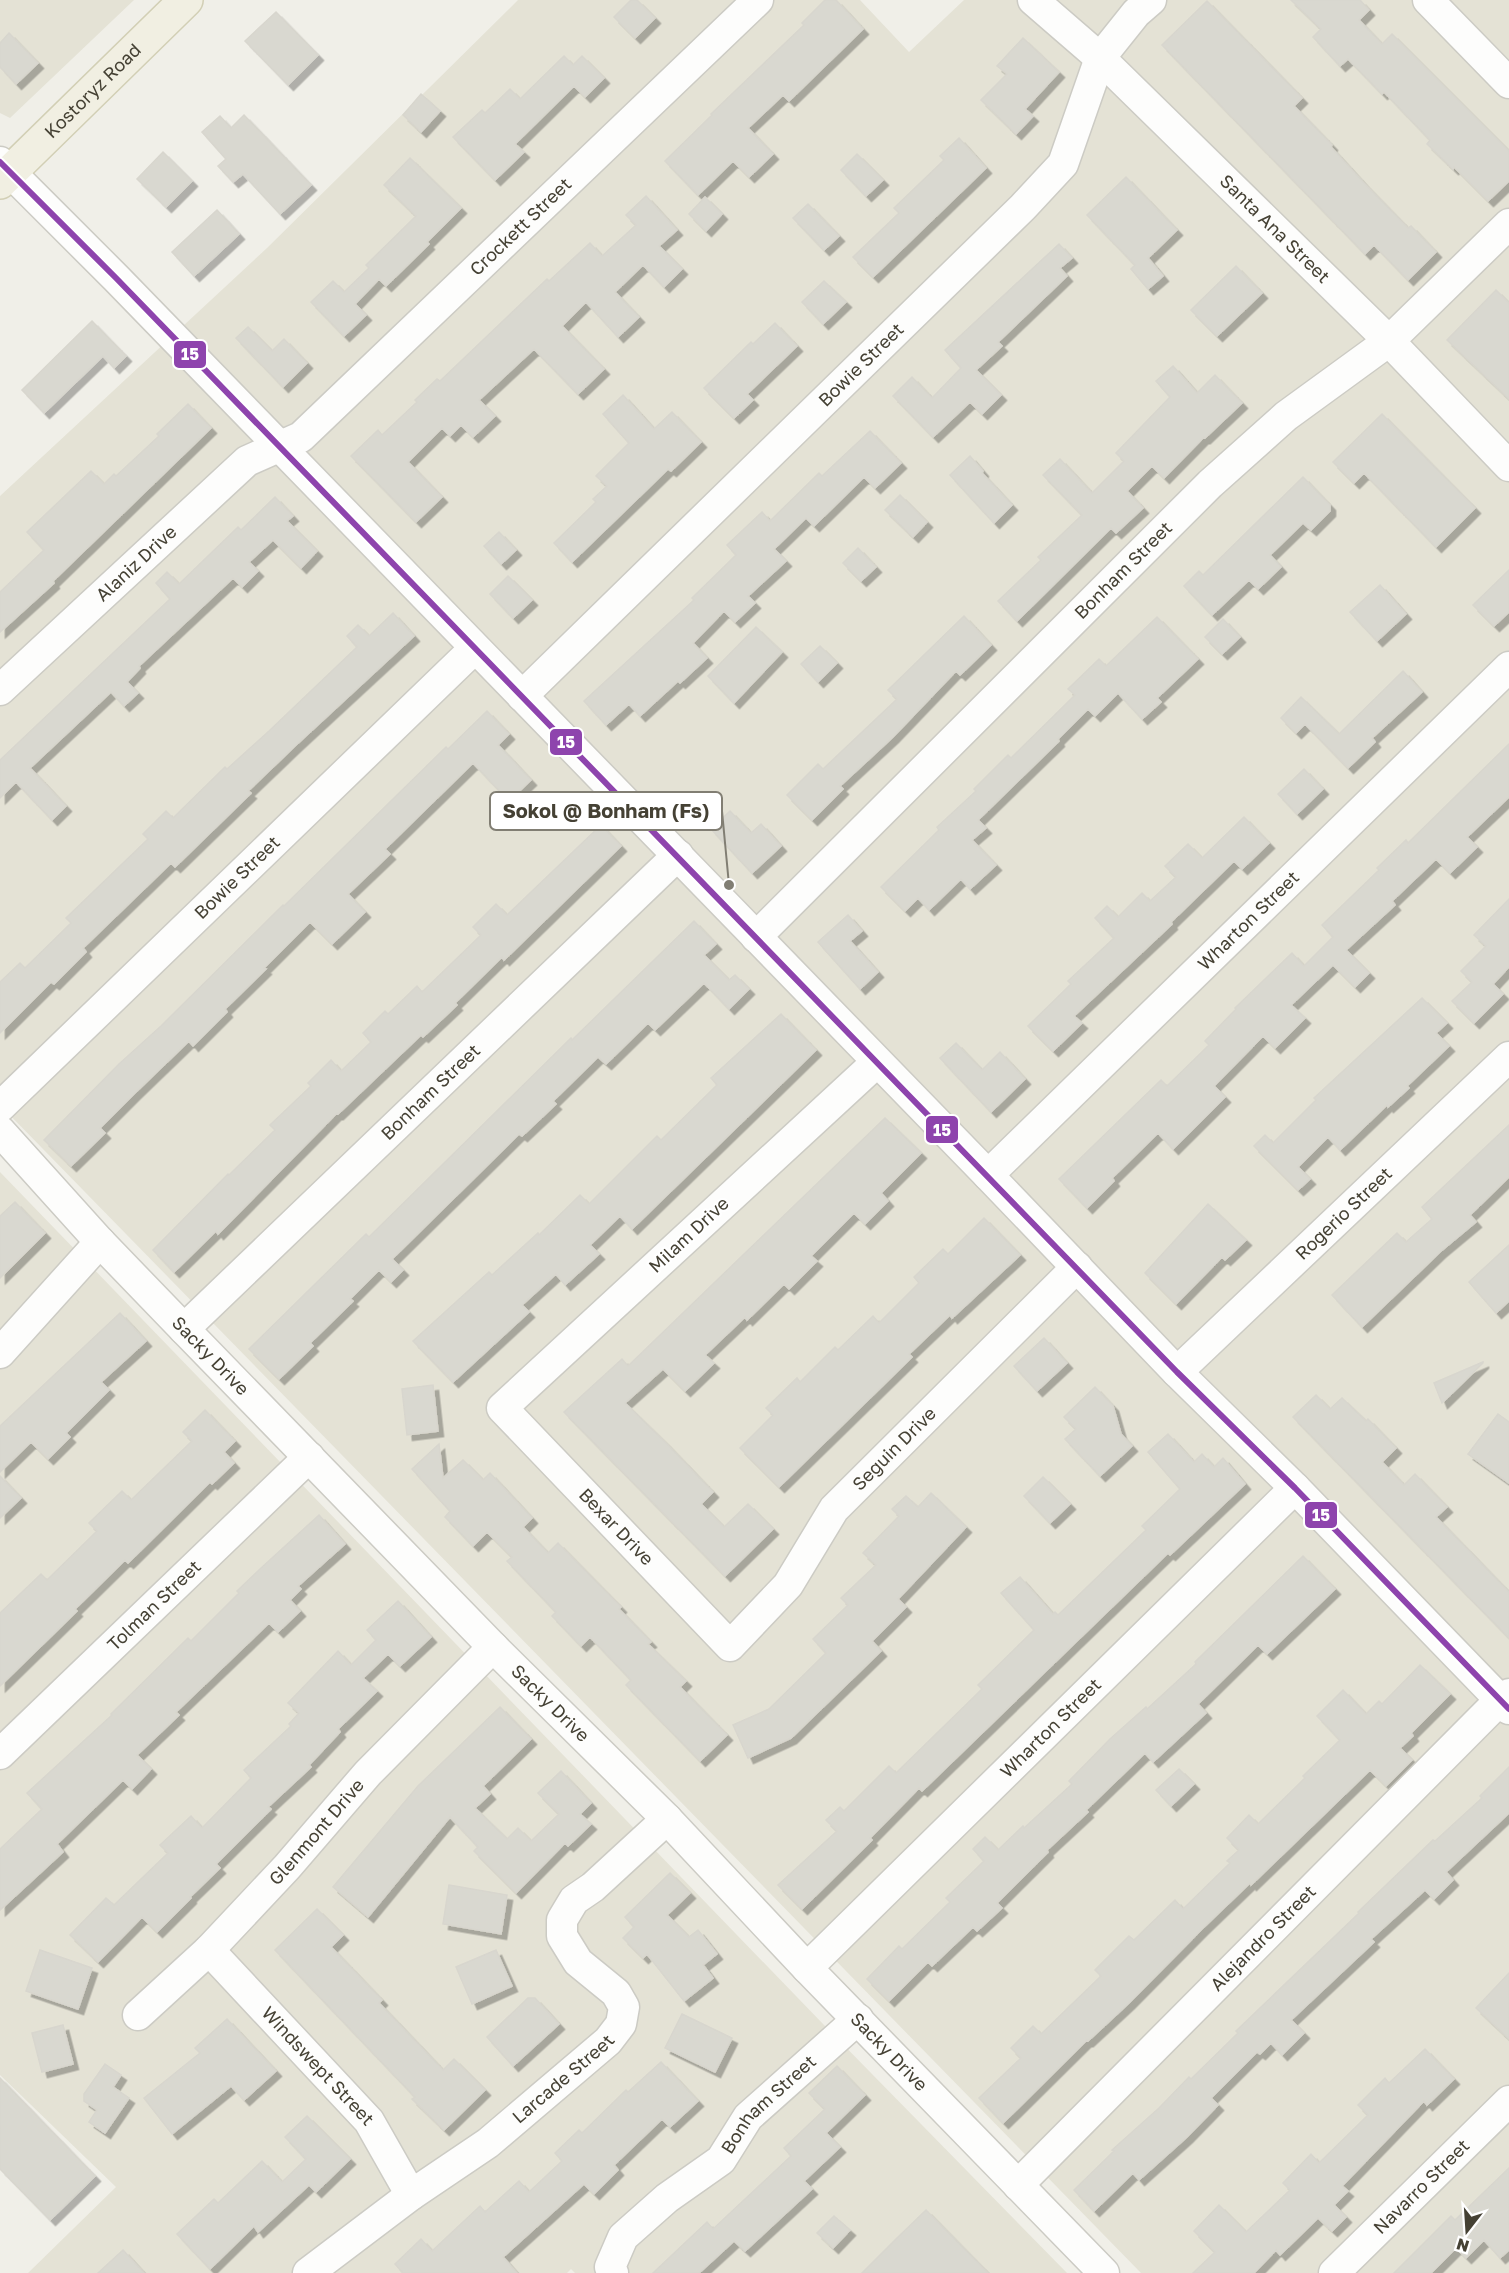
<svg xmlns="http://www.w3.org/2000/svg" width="1509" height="2273" viewBox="0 0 1509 2273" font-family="'Golos Text',sans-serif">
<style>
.residential{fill:#e4e2d5}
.building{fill:#d9d8d0;stroke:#d8d6ce;stroke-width:1.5;filter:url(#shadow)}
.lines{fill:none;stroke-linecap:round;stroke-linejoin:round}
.minor-casing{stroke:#cccbc4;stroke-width:33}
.major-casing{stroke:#d2cfb5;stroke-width:36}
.minor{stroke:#fdfdfc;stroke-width:30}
.major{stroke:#f1efe2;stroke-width:33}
.bus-1-casing{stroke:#fff;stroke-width:10}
.bus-1{stroke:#8e44ad;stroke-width:6}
.labels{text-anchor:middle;stroke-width:4.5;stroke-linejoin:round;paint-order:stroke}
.street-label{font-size:18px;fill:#454134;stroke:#fff}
.leader{fill:none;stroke:#817e73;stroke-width:2}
.callout-dot{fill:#817e73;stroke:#fff;stroke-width:2}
.callout{fill:#fff;stroke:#817e73;stroke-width:2}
.callout-label{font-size:20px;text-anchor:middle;font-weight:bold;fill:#454134}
.line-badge{stroke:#fff;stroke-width:2}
.badge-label{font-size:16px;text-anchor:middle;font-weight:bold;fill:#fff}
</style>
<defs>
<filter id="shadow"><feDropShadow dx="5.5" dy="5.5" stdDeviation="0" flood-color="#0004"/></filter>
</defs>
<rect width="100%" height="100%" fill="#f0efe8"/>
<path class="residential" d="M0 0H134L10 118 0 113Z
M518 0H860L909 52 964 0H1509V2273H1141L0 1105V496L267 248Z
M0 1172 824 2025 1067 2273H575L571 2269 567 2273H28L116 2187 0 2075Z"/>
<path class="building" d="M631 0H637L655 18 635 38 614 17Z
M825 0H836L863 29 789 101 783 95 748 128 773 154 749 177 733 161 698 195 665 161 712 115 711 114 804 25 802 23Z
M1291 0H1360L1369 10 1359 20 1382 44 1392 34 1509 151V181L1488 201 1454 167 1453 169 1427 144 1430 140 1384 92 1382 94 1348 59 1340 66 1313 37 1321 29Z
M1207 1 1302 98 1294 106 1332 145 1331 147 1364 183 1408 228 1411 226 1436 252 1408 280 1374 245 1365 254 1162 45Z
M276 12 318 55 288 85 245 41Z
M9 33 38 63 16 84 0 67V43Z
M1023 38 1059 72 1025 109 1033 116 1016 134 981 100 1007 74 997 66Z
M564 56 573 65 582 56 604 78 585 97 574 86 515 144 524 152 495 180 453 137 482 110 485 113 510 89 520 99Z
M421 94 440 111 421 132 403 115Z
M244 115 311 185 280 214 243 174 233 182 218 166 226 159 202 132 220 116 231 128Z
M959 138 986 168 873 277 853 257 899 213 894 208 944 160 940 156Z
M163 152 192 181 166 207 137 179Z
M857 154 883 180 866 196 841 170Z
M410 158 461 208 427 242 429 244 386 286 379 279 355 304 366 315 344 336 311 302 333 281 344 292 369 268 366 265 416 216 384 185Z
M1126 177 1177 230 1148 258 1163 276 1148 289 1131 269 1135 265 1087 215Z
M646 196 677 230 659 246 682 269 664 287 643 265 615 292 639 317 618 337 586 302 562 326 604 369 578 394 534 349 479 400 495 416 473 437 461 425 450 436 442 428 408 462 442 497 416 522 351 456 378 430 382 435 417 402 415 400 437 379 440 381 547 279 549 281 590 243 602 256 636 225 626 215Z
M705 197 722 214 706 231 689 214Z
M808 204 839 236 824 250 793 218Z
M217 210 239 234 194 276 172 252Z
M1059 244 1072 258 1060 268 1067 276 998 342 1002 346 976 370 1001 395 982 414 970 402 933 437 893 396 912 377 932 398 961 368 945 350Z
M1236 266 1262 293 1217 336 1191 310Z
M824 281 846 302 823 324 802 302Z
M1496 290 1509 303V399L1447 340Z
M92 321 126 356 114 368 103 356 44 413 22 390Z
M775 323 797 346 747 394 753 400 734 418 704 388 751 342 753 344Z
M248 327 272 351 284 339 307 363 283 387 236 338Z
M1173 366 1197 393 1215 375 1242 403 1205 438 1204 437 1164 478 1152 466 1127 491 1143 508 1116 533 1111 528 1017 621 998 601 1041 560 1038 557 1082 515 1043 475 1060 459 1092 493 1124 461 1116 453 1170 397 1156 381Z
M623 395 654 429 672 412 701 442 671 471 668 469 572 562 554 543 596 502 593 499 607 486 596 476 629 443 603 414Z
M188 404 211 428 53 581 54 583 0 632V592L44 550 27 532 91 471 104 484 114 474 116 476 159 436 157 434Z
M1382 414 1475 508 1436 547 1364 473 1354 483 1333 462Z
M870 431 901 463 875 488 864 477 814 526 806 518 774 549 786 561 748 596 755 603 735 622 724 611 693 643 707 658 680 683 678 681 640 716 629 704 606 725 584 701 694 600 692 598 736 555 727 545 762 512 770 521 819 473 822 476Z
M970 456 983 471 982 473 1012 505 994 523 950 475Z
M1303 477 1330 505V511L1311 530 1303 523 1270 555 1281 567 1258 589 1249 580 1212 615 1184 586 1199 571 1203 575Z
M900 495 927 522 913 537 885 510Z
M275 497 293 516 287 521 317 551 301 568 273 540 249 562 258 571 242 587 233 578 139 666 140 668 127 682 138 693 124 706 111 692 30 768 66 806 52 820 16 782 0 798V760L170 599 156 583 167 572 179 584 238 527 241 530Z
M499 532 516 550 501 564 484 546Z
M858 548 876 567 861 581 843 563Z
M1509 570V612L1494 626 1473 605Z
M508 576 532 600 513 618 490 594Z
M1380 585 1406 614 1377 641 1350 612Z
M393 613 414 636 295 746 248 791 251 793 175 867 171 863 83 948 86 952 54 984 51 982 0 1033V982L20 963 25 968 71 923 66 918 148 839 143 834 166 811 173 818 225 767 227 769 269 731 357 647 347 636 358 625 369 636Z
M964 616 991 645 960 675 956 671 893 737 840 786 843 789 812 820 787 795 818 764 823 769 897 699 888 690Z
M1157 617 1198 659 1157 698 1161 702 1142 719 1118 693 1095 716 1088 709 1058 739 1059 741 978 820 986 828 972 840 996 865 970 889 961 879 929 910 918 898 905 911 881 887 939 830 937 827 976 791 974 789 1008 755 1011 758 1075 695 1068 689 1099 659 1106 666Z
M1223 619 1240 637 1222 654 1205 637Z
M756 627 782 652 734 703 708 676Z
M820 646 837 663 818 682 801 664Z
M1403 671 1422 692 1372 738 1375 742 1348 768 1305 724 1296 733 1281 718 1301 697 1339 734Z
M487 711 509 734 498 745 531 780 509 801 473 763 385 849 390 854 348 894 365 912 332 944 310 922 264 968 266 969 225 1009 227 1012 193 1046 189 1041 135 1093 100 1128 105 1133 71 1166 44 1140 119 1064 161 1026 283 905 284 906 446 747 448 749Z
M1509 744V797L1467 837 1477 847 1450 873 1436 859 1392 901 1395 905 1346 950 1369 973 1355 987 1333 965 1291 1005 1305 1018 1275 1048 1263 1036 1214 1086 1225 1097 1173 1149 1158 1133 1112 1178 1114 1181 1087 1208 1059 1179 1161 1080 1167 1086 1209 1045 1205 1041 1236 1009 1235 1008 1292 953 1304 966 1333 937 1322 925 1379 870 1377 868 1406 840 1408 843Z
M1304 769 1323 789 1297 814 1278 794Z
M730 811 751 833 761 824 781 846 752 873 711 829Z
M1244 817 1269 843 1242 869 1234 861 1171 922 1172 924 1074 1016 1082 1023 1053 1051 1028 1026 1071 984 1068 981 1114 938 1095 918 1107 906 1118 917 1142 893 1150 901 1176 877 1165 866 1188 844 1202 858Z
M601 825 621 846 504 960 502 957 455 1003 457 1005 423 1037 421 1035 338 1114 337 1113 218 1234 216 1231 174 1272 153 1250 228 1174 229 1175 275 1130 270 1125 311 1086 308 1083 331 1060 341 1071 371 1042 363 1033 385 1011 388 1014 417 986 422 992 481 935 473 927 496 904 507 915Z
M1509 899V967L1493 984 1503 994 1474 1023 1452 1001 1472 982 1461 971 1486 946 1474 935Z
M848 915 862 931 850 941 878 972 860 989 818 942Z
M694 921 716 944 704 955 729 980 735 975 749 989 729 1009 704 983 655 1030 648 1023 606 1064 598 1057 553 1101 556 1104 522 1136 519 1134 392 1259 403 1270 391 1282 379 1270 350 1299 353 1301 310 1343 313 1346 279 1379 249 1349 366 1234 369 1237 571 1038 572 1040Z
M1422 998 1447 1023 1436 1033 1449 1046 1407 1086 1409 1088 1388 1107 1387 1105 1340 1150 1328 1137 1298 1167 1310 1179 1298 1190 1254 1146 1265 1135 1273 1143 1316 1100 1314 1098Z
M781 1014 816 1050 632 1229 620 1216 590 1245 599 1254 565 1285 556 1274 522 1305 529 1312 453 1382 413 1341 489 1272 492 1275 538 1233 539 1235 580 1195 589 1204 657 1136 661 1140 717 1085 711 1078Z
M956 1043 982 1070 1000 1052 1025 1079 991 1112 940 1058Z
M885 1118 921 1153 881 1193 888 1201 865 1224 854 1213 811 1256 817 1261 789 1289 784 1284 747 1320 745 1317 705 1355 714 1363 685 1391 663 1369 625 1403 665 1442 713 1492 701 1504 724 1527 748 1504 773 1529 725 1576 564 1412 622 1359 628 1366Z
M1509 1125V1177L1470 1215 1476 1222 1440 1252 1362 1327 1332 1295 1397 1233 1406 1242 1432 1219 1422 1207Z
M15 1202 45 1233 0 1278V1216Z
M1208 1204 1246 1240 1225 1260 1222 1257 1176 1304 1145 1273Z
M984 1218 1020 1255 952 1318 950 1315 909 1354 912 1357 779 1487 740 1448 773 1415 766 1408 797 1378 800 1382 835 1347 838 1350 873 1316 879 1323 919 1283 914 1277 943 1249 948 1254Z
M1509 1245V1301L1496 1313 1469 1282Z
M120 1313 146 1341 101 1382 109 1390 66 1433 70 1437 48 1459 31 1442 0 1472V1426Z
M1044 1338 1067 1363 1037 1391 1014 1366Z
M1483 1362V1363L1442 1403 1434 1383Z
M433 1385 438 1431 407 1435 402 1389Z
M1095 1387 1113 1406 1121 1434 1132 1446 1100 1476 1065 1439 1076 1429 1064 1417Z
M1316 1395 1330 1409 1342 1398 1366 1421 1368 1419 1396 1448 1382 1462 1404 1485 1415 1474 1447 1507 1436 1517 1509 1592V1638L1293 1417Z
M205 1410 235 1441 224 1452 234 1463 212 1484 210 1482 128 1563 125 1560 75 1609 77 1611 0 1686V1613L41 1574 47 1580 97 1531 89 1523 122 1491 131 1500 192 1441 183 1432Z
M1498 1414 1509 1422V1483L1468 1454Z
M1168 1434 1194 1462 1202 1454 1214 1467 1223 1458 1245 1484 1170 1555 1168 1553 922 1791 919 1788 870 1838 872 1840 802 1909 778 1885 837 1831 826 1820 840 1807 844 1811 889 1766 896 1773 982 1689 978 1685 1034 1630 1001 1593 1020 1577 1053 1614 1055 1612 1058 1615 1146 1530 1142 1526 1180 1489 1148 1452Z
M439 1444 443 1478 463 1460 483 1480 490 1473 532 1518 523 1527 548 1553 558 1543 621 1607 619 1609 651 1642 648 1644 686 1681 680 1687 727 1735 700 1761 626 1685 631 1680 590 1637 581 1646 552 1616 556 1612 507 1561 512 1557 487 1532 473 1546 445 1517 450 1511 412 1469Z
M0 1476 21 1498 0 1518Z
M1043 1477 1070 1504 1050 1523 1024 1496Z
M931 1493 966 1527 898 1599 906 1607 872 1641 881 1651 791 1738 748 1758 733 1725 769 1709 826 1653 813 1639 848 1605 841 1598 876 1565 863 1553 899 1516 892 1509 906 1496 918 1507Z
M319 1515 345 1544 298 1586 301 1589 290 1600 300 1611 278 1632 269 1623 176 1712 179 1715 137 1755 151 1769 132 1789 123 1780 57 1844 63 1852 0 1910V1849L42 1809 27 1793 112 1715 111 1714 188 1638 191 1641 239 1593 237 1591 260 1569Z
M1303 1556 1335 1589 1267 1654 1258 1645 1198 1704 1206 1713 1153 1762 1145 1753 1086 1810 1088 1812 1047 1850 1048 1852 997 1903 1002 1908 977 1931 973 1927 932 1966 928 1962 889 2001 867 1979 899 1946 902 1949 950 1902 946 1898 984 1861 973 1849 985 1837 998 1850 1023 1826 1024 1828 1072 1784 1069 1781 1110 1739 1146 1707 1147 1709 1196 1664 1195 1662Z
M398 1601 431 1637 400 1666 388 1654 363 1678 377 1691 338 1729 340 1732 309 1765 311 1767 268 1807 271 1809 216 1864 220 1868 190 1897 191 1898 157 1932 142 1917 98 1962 70 1935 106 1898 114 1905 168 1853 160 1845 191 1816 202 1828 251 1778 244 1770 291 1726 289 1724 299 1713 288 1703 338 1651 351 1665 376 1640 367 1630Z
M1420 1665 1450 1694 1411 1733 1413 1736 1400 1748 1412 1760 1386 1786 1370 1770 1251 1885 1250 1883 1202 1929 1129 2003 1088 2041 1087 2040 1003 2123 979 2098 1021 2058 1011 2048 1033 2026 1041 2034 1101 1976 1095 1970 1129 1936 1134 1940 1175 1900 1183 1909 1230 1863 1227 1861 1239 1850 1227 1838 1249 1815 1258 1824 1305 1778 1303 1776 1340 1740 1317 1716 1343 1690 1366 1714 1379 1701 1382 1704Z
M500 1707 531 1739 483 1786 490 1794 475 1808 507 1839 518 1828 531 1841 559 1814 538 1793 561 1771 591 1803 580 1814 591 1824 568 1846 565 1843 516 1893 474 1851 478 1847 450 1817 368 1917 333 1887 418 1786Z
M1509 1767V1813L1446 1872 1453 1880 1434 1899 1425 1890 1371 1939 1374 1942 1291 2020 1304 2033 1282 2055 1271 2043 1260 2054 1257 2052 1211 2098 1218 2105 1187 2137 1139 2180 1133 2173 1094 2211 1074 2190 1114 2151 1112 2150 1159 2108 1189 2077 1191 2079 1238 2033 1236 2031 1359 1913 1358 1912 1433 1840 1435 1841 1482 1798 1480 1796Z
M1179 1769 1194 1784 1171 1806 1156 1790Z
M670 1873 690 1893 667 1915 689 1937 698 1930 717 1954 703 1965 713 1978 684 2001 647 1954 643 1958 623 1938 634 1927 625 1917Z
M449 1885 507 1895 501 1934 443 1924Z
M317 1909 343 1935 331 1947 382 2000 379 2003 443 2070 454 2059 485 2090 444 2130 412 2099 415 2097 275 1950Z
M40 1950 92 1968 78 2009 26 1991Z
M496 1950 512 1986 472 2004 456 1967Z
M1509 1973V2039L1476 2008Z
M528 1998H535L559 2024 513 2066 487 2037Z
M682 2014 732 2038 715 2072 665 2048Z
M227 2019 276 2071 244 2100 231 2086 172 2134 144 2098 200 2053 195 2048Z
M63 2025 73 2064 42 2072 32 2033Z
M1425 2049 1454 2079 1427 2105 1424 2101 1342 2186 1348 2191 1334 2205 1346 2217 1332 2231 1318 2218 1280 2255 1276 2250 1254 2273H1193L1215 2252 1194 2231 1219 2205 1246 2232 1290 2190 1283 2183 1311 2154 1319 2163 1368 2115 1358 2105 1385 2078 1389 2083Z
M661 2062 698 2101 670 2127 662 2119 614 2165 618 2170 594 2194 584 2184 503 2257 517 2273H403L395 2264 421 2239 432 2251 480 2206 485 2212 519 2181 529 2192 562 2161 555 2153 579 2130 582 2133 626 2090 628 2092Z
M105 2064 121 2075 113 2087 129 2098 105 2133 89 2122 97 2110 84 2101V2094Z
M837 2066 865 2095 826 2133 840 2147 804 2181 812 2189 745 2251 734 2241 699 2273H653L707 2222 713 2229 791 2156 784 2148 825 2109 809 2093Z
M0 2078 95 2176 50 2220 0 2169Z
M307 2116 350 2159 316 2192 309 2185 258 2232 254 2226 210 2269 177 2234 214 2199 218 2203 262 2161 282 2182 306 2159 285 2137Z
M1509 2168V2250L1500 2258 1484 2240 1466 2258 1456 2248 1431 2273H1394L1451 2216 1455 2220Z
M926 2210 988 2273H862L897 2238Z
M834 2216 850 2230 833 2248 817 2233Z
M123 2250 144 2273H98Z"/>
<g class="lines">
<defs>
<g id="minor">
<path id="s1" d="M1033 0 1100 58 1389 341 1509 466"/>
<path d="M1428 0 1509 83"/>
<path d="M0 162 116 278 988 1175 1177 1372 1295 1488 1509 1709"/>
<path id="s2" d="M0 690 247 461 301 437 758 0"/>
<path id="s3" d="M522 696 1023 207 1063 164 1100 58 1136 13 1151 0"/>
<path id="s4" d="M756 937 1210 484 1286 416 1389 341 1509 224"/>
<path id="s5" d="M877 1062 502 1408 730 1646 788 1585 834 1509 1077 1267"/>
<path id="s6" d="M0 1107 475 648"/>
<path id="s7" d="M0 1131 100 1242 184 1329 493 1647 667 1819 807 1968 1104 2273"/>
<path id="s8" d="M988 1175 1509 667"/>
<path id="s9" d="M184 1329 678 855"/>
<path d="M0 1353 100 1242"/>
<path id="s10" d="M1177 1372 1509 1057"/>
<path id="s11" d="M0 1754 309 1457"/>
<path id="s12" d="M209 1950 369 2121 411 2195"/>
<path id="s13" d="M807 1968 1295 1488"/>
<path id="s14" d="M138 2015 209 1950 287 1867 368 1773 493 1647"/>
<path id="s15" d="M1018 2185 1500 1700 1509 1694"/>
<path id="s16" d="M308 2273 411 2195 488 2143 608 2041 621 2024 624 2007 616 1993 578 1962 562 1936V1920L574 1900 593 1887 667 1819"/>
<path id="s17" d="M613 2273 610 2267 623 2237 667 2198 721 2160 748 2117 858 2019"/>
<path id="s18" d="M1334 2273 1509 2101"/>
</g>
<g id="major">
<path id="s19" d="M0 182 186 0"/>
</g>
</defs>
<use href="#minor" class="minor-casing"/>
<use href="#major" class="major-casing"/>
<use href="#minor" class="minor"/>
<use href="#major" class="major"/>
<defs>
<path id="bus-1" d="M0 162 116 278 1177 1372 1295 1488 1509 1709"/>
</defs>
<use href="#bus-1" class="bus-1-casing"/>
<use href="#bus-1" class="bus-1"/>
</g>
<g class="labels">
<g class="street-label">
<text dy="6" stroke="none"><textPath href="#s19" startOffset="130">Kostoryz Road</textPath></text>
<text dy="6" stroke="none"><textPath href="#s2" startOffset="700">Crockett Street</textPath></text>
<text dy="6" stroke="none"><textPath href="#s1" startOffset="333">Santa Ana Street</textPath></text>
<text dy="6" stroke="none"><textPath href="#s3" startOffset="474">Bowie Street</textPath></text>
<text dy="6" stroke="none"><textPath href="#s2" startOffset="186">Alaniz Drive</textPath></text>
<text dy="6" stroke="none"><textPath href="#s4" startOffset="519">Bonham Street</textPath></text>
<text dy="6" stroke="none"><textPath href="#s6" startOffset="330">Bowie Street</textPath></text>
<text dy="6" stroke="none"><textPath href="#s8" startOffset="364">Wharton Street</textPath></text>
<text dy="6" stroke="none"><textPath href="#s9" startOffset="342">Bonham Street</textPath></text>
<text dy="6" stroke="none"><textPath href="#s10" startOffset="230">Rogerio Street</textPath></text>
<text transform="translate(689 1235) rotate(-43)" y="6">Milam Drive</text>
<text dy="6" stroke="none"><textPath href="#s7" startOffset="308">Sacky Drive</textPath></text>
<text dy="6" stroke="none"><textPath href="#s5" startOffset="1098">Seguin Drive</textPath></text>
<text dy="6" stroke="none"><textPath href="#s5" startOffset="675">Bexar Drive</textPath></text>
<text dy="6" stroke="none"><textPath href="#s11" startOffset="214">Tolman Street</textPath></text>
<text dy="6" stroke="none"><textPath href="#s7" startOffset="794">Sacky Drive</textPath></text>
<text dy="6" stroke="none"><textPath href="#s13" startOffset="342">Wharton Street</textPath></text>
<text dy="6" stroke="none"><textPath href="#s14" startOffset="256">Glenmont Drive</textPath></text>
<text dy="6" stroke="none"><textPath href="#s15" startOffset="348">Alejandro Street</textPath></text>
<text dy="6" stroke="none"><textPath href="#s7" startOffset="1280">Sacky Drive</textPath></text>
<text dy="6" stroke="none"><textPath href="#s12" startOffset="159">Windswept Street</textPath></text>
<text dy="6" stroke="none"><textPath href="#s16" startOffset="321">Larcade Street</textPath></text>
<text dy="6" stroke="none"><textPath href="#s17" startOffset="238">Bonham Street</textPath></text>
<text dy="6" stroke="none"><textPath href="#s18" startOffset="123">Navarro Street</textPath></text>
</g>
</g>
<path class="leader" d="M729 885L722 811"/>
<circle class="callout-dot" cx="729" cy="885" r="6"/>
<rect class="callout" x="490" y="792" width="232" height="38" rx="6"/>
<g class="callout-label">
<text x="606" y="818">Sokol @ Bonham (Fs)</text>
</g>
<g class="line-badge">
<rect x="173" y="340" width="34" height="29" rx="6" fill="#8e44ad"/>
<rect x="549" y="728" width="34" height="28" rx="6" fill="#8e44ad"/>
<rect x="925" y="1115" width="34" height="29" rx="6" fill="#8e44ad"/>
<rect x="1304" y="1501" width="34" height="28" rx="6" fill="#8e44ad"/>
</g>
<g class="badge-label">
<text x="190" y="360">15</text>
<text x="566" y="748">15</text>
<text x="942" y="1136">15</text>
<text x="1321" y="1521">15</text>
</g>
<g transform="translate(1467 2231) rotate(197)" stroke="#ffffff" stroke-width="4.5" paint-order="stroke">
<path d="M0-4.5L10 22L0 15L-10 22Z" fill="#454134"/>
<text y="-9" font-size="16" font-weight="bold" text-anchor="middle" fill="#454134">N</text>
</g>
</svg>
